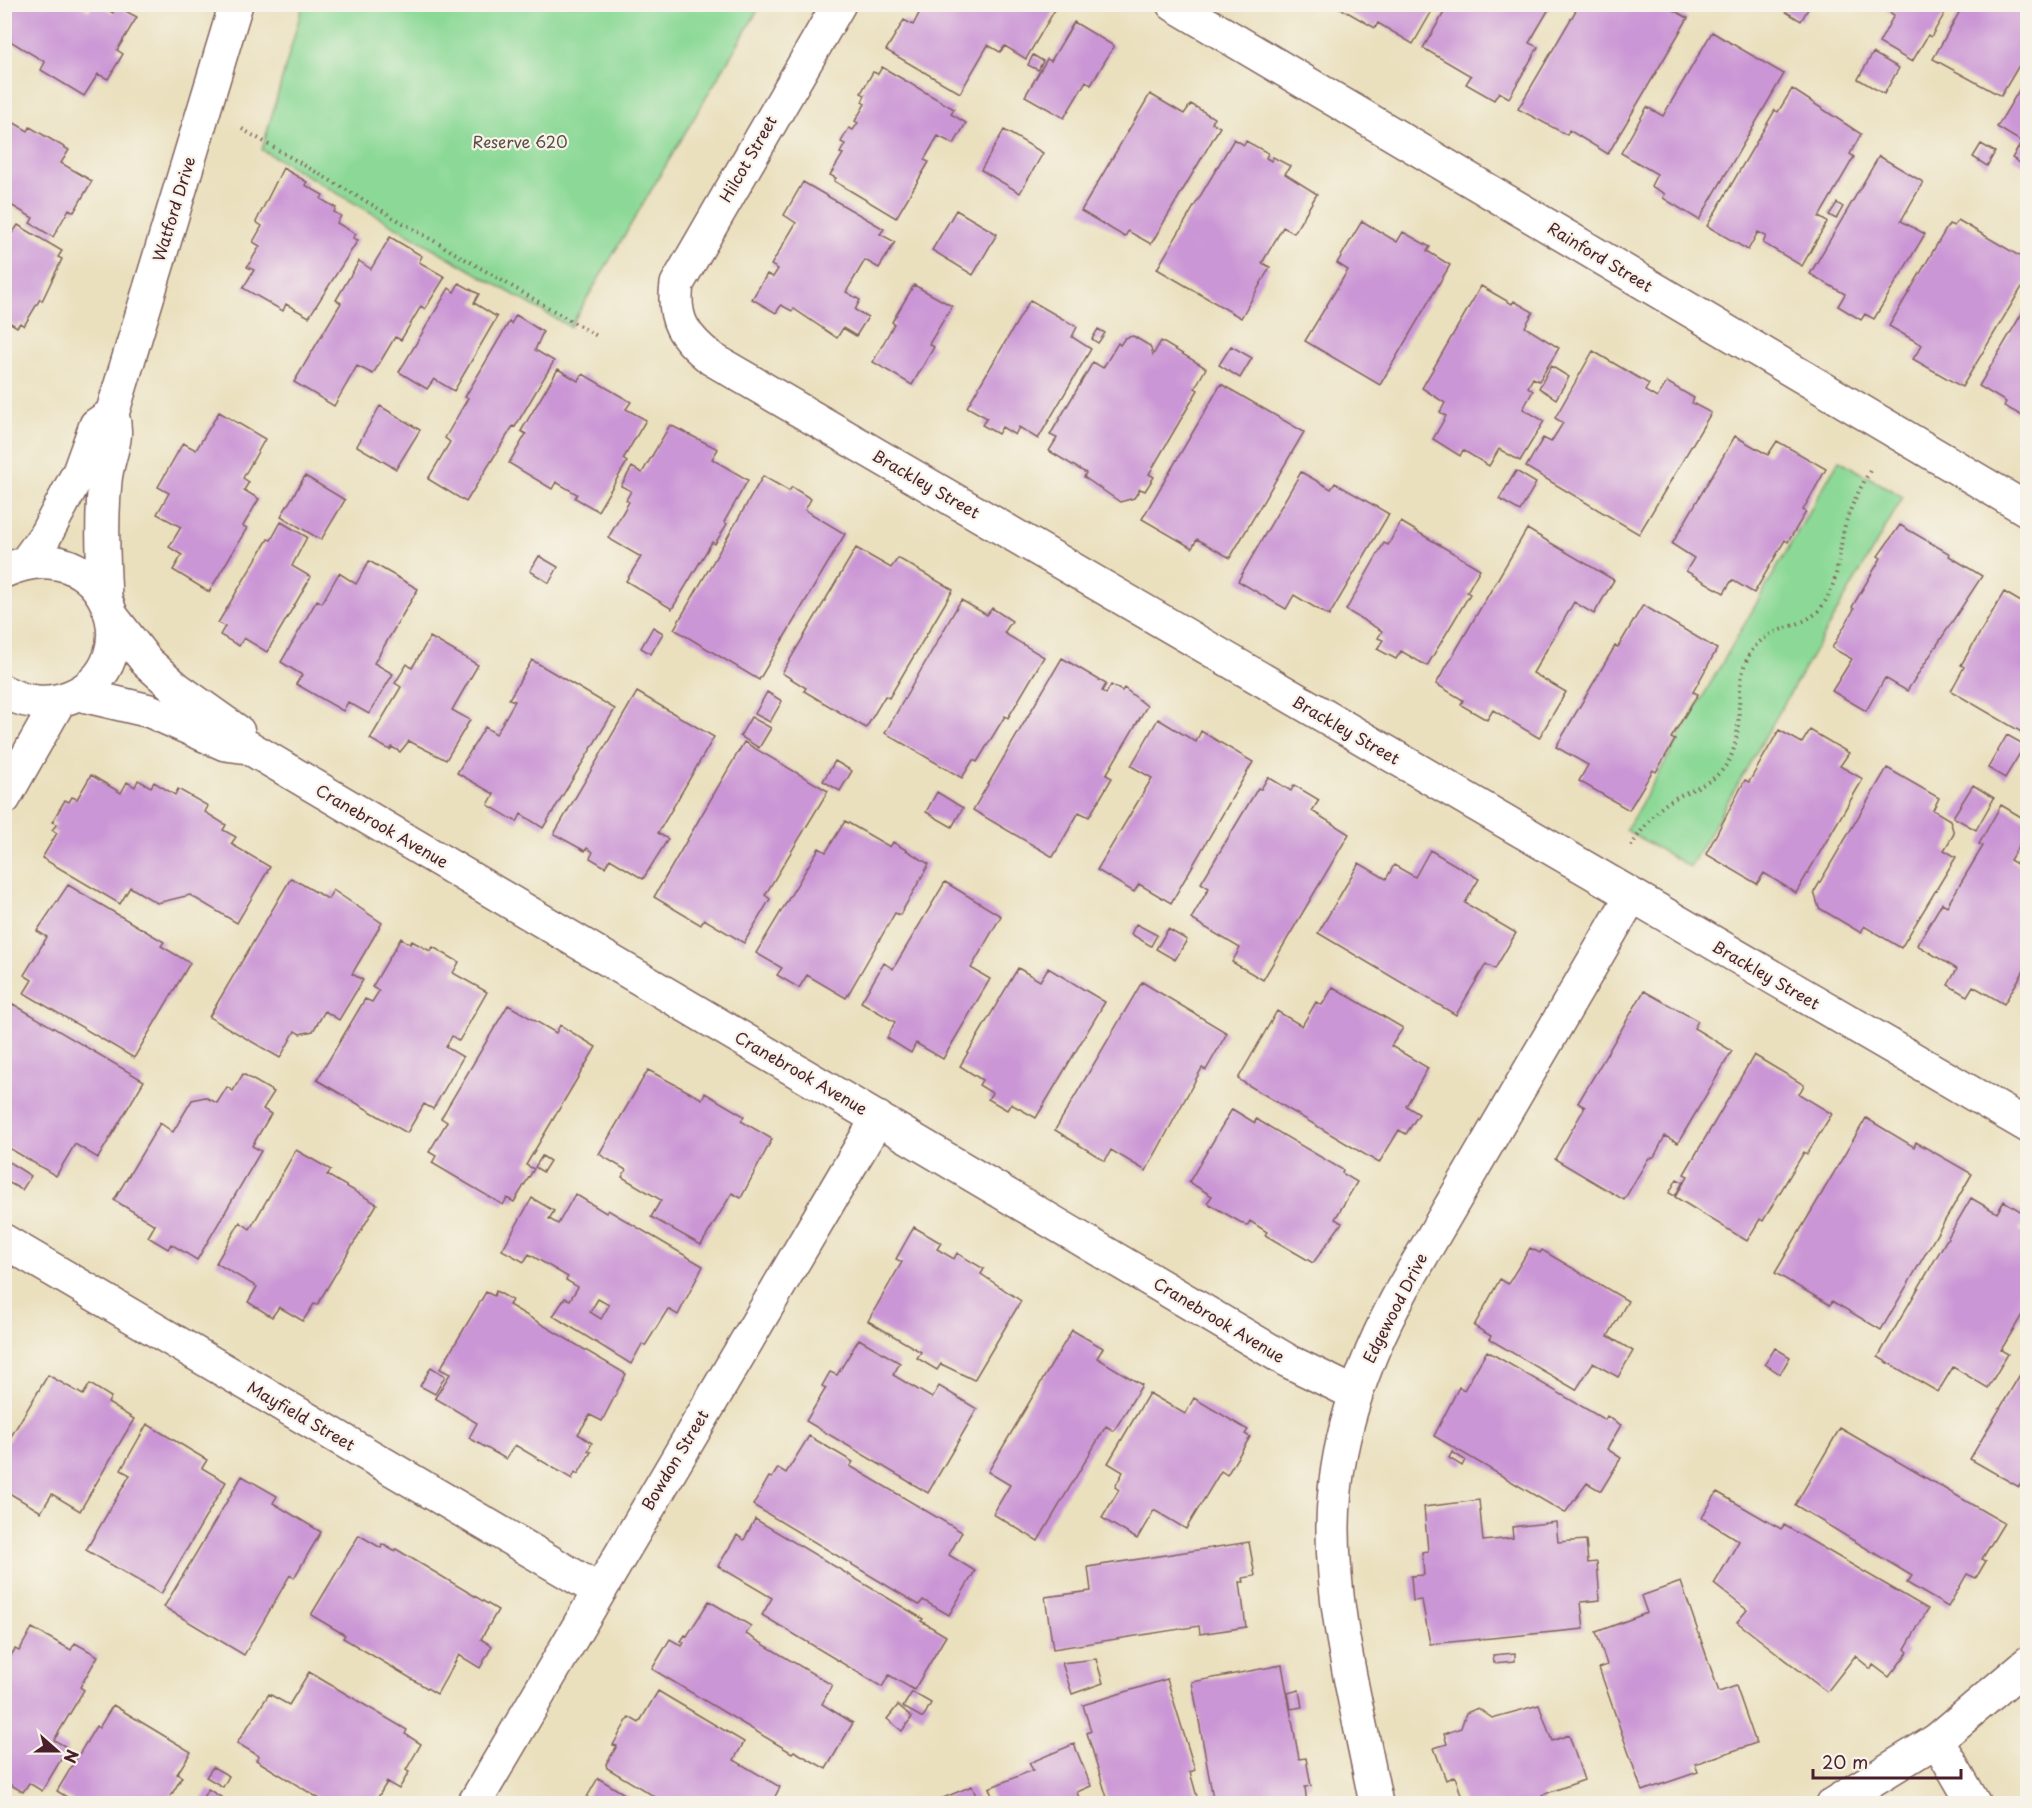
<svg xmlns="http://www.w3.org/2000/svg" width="2032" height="1808" viewBox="0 0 2032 1808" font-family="'Playpen Sans',sans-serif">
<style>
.green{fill:#8cd997;stroke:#6b7c61;stroke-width:1.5}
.building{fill:#cb96d5;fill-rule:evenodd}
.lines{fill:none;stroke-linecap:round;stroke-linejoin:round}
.minor-casing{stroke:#82635e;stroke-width:36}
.tertiary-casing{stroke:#82635e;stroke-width:36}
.path{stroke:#82635e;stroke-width:4;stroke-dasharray:1.5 4.5;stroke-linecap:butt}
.minor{stroke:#fff;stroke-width:33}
.tertiary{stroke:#fff;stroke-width:33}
.labels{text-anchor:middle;stroke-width:4.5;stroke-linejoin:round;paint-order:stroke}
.park-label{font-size:16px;fill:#5a4e46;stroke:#f7f3e8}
.street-label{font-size:16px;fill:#4a1f2b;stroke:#f7f3e8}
</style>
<rect width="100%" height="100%" fill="#f7f3e8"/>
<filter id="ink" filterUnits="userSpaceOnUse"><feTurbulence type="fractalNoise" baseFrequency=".0167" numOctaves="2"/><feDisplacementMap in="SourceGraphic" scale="12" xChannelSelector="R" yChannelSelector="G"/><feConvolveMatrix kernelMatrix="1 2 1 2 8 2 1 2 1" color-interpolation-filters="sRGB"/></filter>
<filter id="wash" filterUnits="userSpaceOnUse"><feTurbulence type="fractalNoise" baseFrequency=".008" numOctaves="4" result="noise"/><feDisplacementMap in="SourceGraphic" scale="24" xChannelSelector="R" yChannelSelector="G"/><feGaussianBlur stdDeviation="1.35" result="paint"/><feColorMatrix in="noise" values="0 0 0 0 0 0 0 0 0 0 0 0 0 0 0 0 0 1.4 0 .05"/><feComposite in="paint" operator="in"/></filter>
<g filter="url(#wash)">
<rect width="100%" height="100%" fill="#eae0be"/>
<path class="green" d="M303 5V4L761 5 570 327 262 150Z
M1839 460 1903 497 1690 867 1626 830Z"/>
<g id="blocks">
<path class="building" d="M4 4H78L89 11 92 4H97L113 13 116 6 137 17 117 50 123 54 108 79 98 74 84 96 41 70 45 62 10 41 11 38 4 34Z
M924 4H1050L1056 8 1026 59 1005 46 1000 52 988 45 960 93 886 50 904 20 913 25Z
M1333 4H1436L1413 44 1378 23 1375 28Z
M1449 4H1552L1529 43 1538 47 1509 98 1499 92 1494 100 1466 84 1471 76 1423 48Z
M1773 4H1811L1801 21Z
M1876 4H1950L1931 37 1928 35 1912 62 1879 43 1894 15Z
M1964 4H2028V50L2001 96 1933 59Z
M1579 5H1664L1688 18 1608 154 1569 130 1567 135 1518 109Z
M1074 22 1114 46 1091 85 1086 81 1064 118 1025 96 1047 59 1051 61Z
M1712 32 1784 74 1699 220 1663 198 1665 194 1651 186 1657 174 1621 153 1647 107 1663 116Z
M1873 53 1899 68 1884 94 1858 79Z
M1033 55 1043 61 1038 70 1028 65Z
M882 67 954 109 951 114 966 123 954 144 938 136 924 160 929 162 896 218 834 181 836 178 830 175 843 154 840 153 845 144 841 142 849 128 853 130 858 123 855 121 865 104 862 102 865 95 861 93 873 72 878 74Z
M2028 75V168L2012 158 2022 142 1997 127Z
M1792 89 1861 134 1850 154 1854 157 1819 217 1827 222 1802 266 1763 243 1766 236 1758 232 1748 250 1707 226 1775 110 1778 112Z
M1150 94 1184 114 1191 104 1214 118 1212 123 1220 127 1151 244 1128 231 1125 237 1081 211Z
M4 117 28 131 30 127 69 150 61 163 92 181 74 212 69 209 53 237 30 223 33 218 4 201Z
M1004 130 1043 153 1020 193 981 170Z
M1234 139 1244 145 1246 141 1268 153 1266 158 1271 161 1273 157 1290 166 1285 174 1317 194 1294 233 1283 227 1262 263 1270 267 1241 318 1157 269Z
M1981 144 1995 152 1987 166 1973 157Z
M1879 156 1923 182 1901 221 1925 234 1874 319 1865 314 1861 320 1838 306 1845 294 1810 274Z
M283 168 307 182 305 185 323 195 321 199 336 208 334 212 341 216 337 223 356 234 353 238 358 240 309 317 286 304 283 311 243 288 254 270 247 267 260 246 253 242 262 226 256 222Z
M803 182 884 229 880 234 895 242 879 268 865 260 846 292 860 300 855 310 868 317 856 336 843 328 837 338 794 309 792 311 781 305 776 313 752 299 767 274 773 277 778 269 771 265 796 223 784 215Z
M1837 203 1843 207 1836 219 1829 215Z
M956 210 997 234 973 275 932 250Z
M1958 220 2028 261 2024 268 2028 270V277L1962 387 1913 359 1922 345 1889 326 1949 224 1954 226Z
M1362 221 1397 242 1403 232 1430 247 1427 251 1450 265 1380 385 1305 341 1348 270 1337 263Z
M18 225 62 251 58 257 62 259 42 301 40 299 24 326 20 323 17 327 4 319V231L11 235Z
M390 237 422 256 419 262 445 277 425 309 421 306 401 340 395 337 373 374 357 366 334 406 294 382 341 303 336 300 359 261 371 269Z
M459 283 479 294 474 303 497 317 454 391 434 379 427 389 399 372 449 288 454 292Z
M914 285 952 306 929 344 934 347 912 385 873 362 894 324 892 322Z
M1481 286 1512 304 1514 301 1533 312 1525 327 1559 348 1539 381 1533 378 1528 387 1533 391 1523 409 1544 421 1520 461 1499 449 1489 466 1463 450 1460 456 1433 439 1446 416 1440 412 1445 403 1422 388Z
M1030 300 1077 327 1072 337 1091 349 1038 439 1019 427 1015 435 1002 427 998 434 982 425 987 418 967 407Z
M2028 303V419L2004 406 2006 402 1979 386Z
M516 315 543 332 535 350 554 361 515 427 513 426 466 502 428 479 450 442 445 438 468 398 465 397 509 322 511 324Z
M1098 329 1105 333 1098 343 1092 339Z
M1133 336 1150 346 1153 355 1161 341 1206 368 1195 388 1198 390 1149 474 1154 477 1145 491 1140 489 1134 498 1120 502 1084 477 1086 473 1049 451 1057 438 1050 435 1093 362 1103 368 1118 343 1120 345 1125 338Z
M1231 346 1252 358 1240 378 1219 365Z
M1593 351 1649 384 1645 391 1657 398 1667 382 1694 398 1692 403 1711 413 1639 534 1526 467 1543 438 1551 442 1563 423 1555 418Z
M1551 366 1569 377 1556 399 1539 388Z
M558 369 578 381 583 374 631 402 626 409 646 420 623 459 627 462 598 511 575 498 577 494 556 482 552 489 509 463 526 434 521 431Z
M1221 384 1304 432 1230 558 1197 539 1192 548 1142 519Z
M4 397 8 400 4 417Z
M380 406 420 430 396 469 357 446Z
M219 412 265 439 243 478 249 482 244 490 259 499 243 526 247 528 209 592 173 570 182 555 169 547 181 527 157 514 169 493 158 487 183 443 196 450Z
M670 425 718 449 712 459 748 480 724 522 727 524 715 544 712 542 672 609 626 581 641 557 608 538 629 502 626 500 631 491 621 486 632 467 642 473Z
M1735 436 1768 455 1777 441 1826 469 1803 510 1806 512 1788 542 1785 540 1754 593 1732 580 1724 593 1686 571 1694 558 1672 544Z
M1516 471 1536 483 1520 511 1499 499Z
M1301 472 1331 489 1335 483 1389 514 1329 616 1294 595 1286 609 1238 581Z
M305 476 345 500 321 540 281 516Z
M763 476 789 491 792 487 811 499 805 510 845 534 759 680 674 629Z
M281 522 307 537 292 566 311 577 267 652 244 638 239 646 220 635 225 626 218 623 268 539 271 540Z
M1401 522 1480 569 1467 592 1470 594 1427 666 1401 651 1396 659 1377 649 1383 640 1378 638 1382 631 1346 610 1384 543 1388 545Z
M1900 525 1950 554 1949 556 1982 576 1907 691 1885 678 1866 711 1832 691 1852 659 1832 648 1854 609 1852 607 1881 558 1878 556Z
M1527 529 1614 580 1594 614 1574 602 1533 673 1566 692 1539 738 1493 710 1487 720 1461 705 1463 700 1436 684Z
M856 548 891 568 898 558 953 590 889 698 885 696 866 728 804 691 806 688 782 673Z
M539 556 558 567 549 583 530 571Z
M369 561 418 589 374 663 393 674 369 714 348 702 343 711 296 684 302 675 281 662 317 600 322 603 339 573 356 584Z
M2004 592 2028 606V736L1951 691 1964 667 1961 665Z
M961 600 987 615 992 608 1012 621 1004 633 1044 657 1008 718 1005 716 977 762 973 760 962 778 885 733Z
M1643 605 1717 649 1693 692 1698 694 1671 738 1675 740 1656 772 1653 770 1629 810 1579 781 1588 765 1556 747 1615 646 1618 647Z
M653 627 663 633 651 654 641 648Z
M430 637 478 665 452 710 470 720 446 760 409 741 400 752 392 747 390 750 370 739 401 687 395 683 407 664 412 668Z
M1062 658 1106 684 1102 691 1106 694 1111 685 1122 691 1124 688 1147 706 1106 775 1112 778 1089 817 1079 812 1053 857 973 810Z
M532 660 615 709 543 828 521 814 517 822 488 805 494 794 457 773 485 727 496 734 515 701 509 699Z
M637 692 714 737 658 833 668 839 643 879 610 859 605 867 590 858 593 852 587 848 585 851 554 834Z
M767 692 782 701 770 722 755 714Z
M751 717 771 728 759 748 740 736Z
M1158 719 1196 742 1201 731 1253 762 1171 903 1139 884 1134 892 1097 870 1152 778 1131 766Z
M1779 730 1802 743 1810 730 1849 753 1840 766 1863 779 1796 893 1764 873 1757 884 1706 854 1745 780 1749 782Z
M2007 735 2025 745 2005 778 1988 768Z
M744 742 828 791 765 895 770 899 744 943 704 919 701 925 654 897Z
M835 761 852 771 840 791 823 781Z
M1887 768 1939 798 1933 810 1950 820 1954 834 1944 850 1956 857 1901 948 1864 926 1861 933 1819 908 1814 892Z
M91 775 121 793 127 782 135 787 138 780 151 787 154 782 175 795 178 789 208 806 205 812 226 825 223 830 236 837 231 844 270 867 237 923 190 895 157 903 130 887 120 904 42 858 57 833 52 830 57 824 52 822 65 800 69 802 72 797 77 799Z
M1268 777 1291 791 1294 785 1319 800 1312 811 1349 834 1263 980 1232 962 1240 948 1191 919 1209 888 1201 883 1258 788 1261 789Z
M1973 785 1994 798 1976 830 1953 817Z
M937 792 963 808 952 827 926 812Z
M2001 805 2028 821V830L2010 860 2028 871V964L2004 1004 1973 986 1967 996 1948 985 1957 969 1917 945 1942 903 1947 906 1983 846 1979 844Z
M845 821 890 847 893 842 929 864 900 915 895 913 846 998 807 975 799 988 777 975 782 968 756 953 819 848 826 852Z
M1430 850 1479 879 1465 903 1516 933 1495 969 1486 964 1456 1015 1318 933 1359 863 1386 879 1394 865 1415 877Z
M291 878 328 899 333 890 382 923 352 974 363 980 339 1020 325 1011 313 1031 300 1034 295 1031 280 1058 209 1017Z
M945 882 1001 916 971 968 990 979 943 1059 916 1043 911 1053 887 1038 895 1022 861 1002 884 963 893 969Z
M68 885 164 942 161 946 190 963 134 1058 24 993 32 980 24 975 47 937 37 931Z
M1136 924 1157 935 1151 946 1131 934Z
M1168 929 1187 940 1175 960 1156 949Z
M401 938 410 944 412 941 430 951 433 947 459 962 453 973 487 992 459 1041 452 1036 446 1047 463 1057 433 1109 424 1104 407 1133 317 1080 365 999 372 1002 379 991 372 987Z
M1018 968 1040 981 1048 968 1105 1002 1036 1118 1011 1104 1007 1110 988 1099 992 1093 979 1085 982 1080 960 1066Z
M1142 982 1227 1033 1206 1070 1202 1068 1146 1171 1111 1150 1105 1161 1055 1130Z
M1333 987 1403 1028 1391 1046 1428 1068 1406 1106 1419 1114 1406 1134 1399 1130 1379 1163 1238 1079 1277 1011 1302 1026 1316 1002 1322 1005Z
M1644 991 1698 1021 1694 1028 1732 1051 1678 1143 1665 1136 1654 1157 1648 1159 1624 1200 1555 1159 1585 1107 1578 1103Z
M13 1004 144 1081 98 1158 75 1144 56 1176 4 1145V1018Z
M508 1005 556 1033 560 1025 596 1047 526 1165 534 1169 514 1202 507 1198 503 1205 432 1163 436 1156 429 1152 447 1122 441 1118Z
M1754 1055 1804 1085 1799 1094 1832 1114 1807 1154 1804 1152 1763 1221 1760 1219 1747 1241 1675 1197 1688 1176 1684 1174Z
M648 1070 702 1099 705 1093 744 1116 741 1121 772 1139 741 1198 732 1193 701 1245 651 1217 661 1200 622 1177 626 1170 599 1154Z
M243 1074 274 1092 263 1109 271 1114 252 1146 261 1151 197 1260 171 1244 168 1249 148 1237 155 1225 114 1200 160 1123 173 1132 192 1100 205 1097 217 1103 227 1087 233 1091Z
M1232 1109 1255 1123 1256 1119 1343 1170 1342 1173 1357 1182 1335 1219 1342 1223 1313 1263 1265 1235 1267 1232 1250 1221 1247 1226 1207 1203 1212 1196 1189 1182Z
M1866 1118 1914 1147 1916 1142 1972 1174 1881 1330 1832 1301 1830 1305 1775 1273Z
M296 1150 331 1170 327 1175 377 1204 317 1305 314 1304 303 1321 279 1307 272 1317 248 1302 257 1287 216 1263 240 1222 250 1229Z
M542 1156 550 1161 543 1172 535 1167Z
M4 1159 31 1176 22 1190 4 1180Z
M1677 1179 1683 1182 1675 1196 1669 1193Z
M575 1194 606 1213 608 1210 703 1266 678 1315 668 1309 645 1346 642 1344 631 1364 553 1316 565 1298 570 1300 578 1287 566 1280 568 1277 529 1254 524 1262 502 1250 532 1198 554 1211 549 1219 558 1224ZM598 1299 609 1305 601 1319 590 1312Z
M1971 1198 1997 1213 2004 1201 2027 1215 2019 1231 2028 1236V1305L2001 1350 2008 1354 1988 1388 1953 1367 1938 1392 1878 1357Z
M914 1227 941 1243 937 1249 954 1259 957 1253 984 1269 981 1274 1021 1301 974 1380 941 1364 937 1370 917 1358 921 1352 868 1321 902 1262 896 1259Z
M1530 1248 1540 1253 1542 1250 1628 1301 1608 1336 1633 1351 1618 1377 1593 1363 1576 1390 1489 1339 1491 1336 1474 1326 1500 1279 1508 1284Z
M496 1291 512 1300 509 1305 626 1374 602 1421 590 1415 578 1434 592 1443 588 1451 591 1452 578 1474 575 1472 572 1479 515 1445 506 1459 469 1438 477 1423 435 1398 450 1374 440 1369 486 1292 494 1296Z
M1072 1330 1103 1348 1097 1358 1142 1385 1114 1431 1106 1426 1038 1541 993 1514 1010 1485 988 1472Z
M859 1339 900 1363 893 1375 932 1398 939 1386 977 1409 928 1493 806 1421 826 1388 822 1386 830 1372 837 1375Z
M1775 1348 1790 1357 1780 1374 1765 1364Z
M1487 1351 1605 1420 1607 1416 1621 1425 1607 1449 1621 1458 1601 1491 1587 1483 1565 1513 1434 1436 1459 1387 1464 1390Z
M2028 1361V1472L2019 1487 1970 1459Z
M431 1367 445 1376 435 1394 420 1386Z
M48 1375 83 1395 90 1384 111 1397 108 1403 134 1419 80 1511 52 1494 41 1512 4 1490V1448Z
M1149 1393 1185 1414 1194 1398 1248 1430 1245 1434 1250 1437 1227 1475 1221 1471 1186 1529 1154 1510 1137 1539 1102 1518 1119 1490 1115 1487 1123 1472 1108 1463Z
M147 1424 207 1460 202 1468 226 1482 161 1594 86 1550 130 1475 121 1470Z
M1840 1428 2004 1523 1982 1559 1986 1561 1976 1578 1967 1574 1948 1607 1907 1583 1912 1576 1795 1505Z
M809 1436 853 1462 850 1466 962 1532 949 1555 975 1571 949 1615 923 1600 919 1605 753 1505 769 1477 772 1478 778 1468 786 1473Z
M1452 1452 1465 1460 1462 1466 1449 1458Z
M242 1476 277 1496 273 1503 321 1532 294 1578 290 1575 244 1655 164 1607Z
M1717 1492 1781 1529 1784 1525 1928 1609 1905 1649 1908 1652 1889 1677 1873 1665 1871 1669 1855 1656 1827 1692 1737 1622 1747 1610 1714 1584 1739 1541 1702 1518Z
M1479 1500 1483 1541 1513 1538 1512 1527 1556 1522 1558 1542 1586 1540 1588 1563 1597 1562 1600 1600 1581 1602 1584 1629 1430 1644 1422 1600 1413 1601 1411 1576 1424 1575 1422 1552 1428 1551 1424 1507Z
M755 1519 923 1619 921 1621 946 1636 914 1690 889 1675 882 1687 762 1615 772 1598 718 1566 737 1535 744 1540Z
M359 1535 381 1548 382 1544 394 1551 396 1549 498 1610 481 1639 492 1646 480 1668 459 1655 437 1694 343 1638 345 1635 311 1615Z
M1249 1542 1255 1576 1243 1578 1244 1582H1240L1246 1627 1200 1634 1199 1626 1053 1649 1045 1597 1091 1591 1088 1567Z
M1681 1582 1719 1692 1736 1686 1756 1743 1695 1764 1698 1772 1642 1791 1599 1668 1607 1665 1596 1632 1647 1613 1641 1596Z
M709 1601 751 1626 746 1634 832 1685 822 1704 853 1723 826 1769 794 1751 792 1753 652 1669 670 1639 682 1646 684 1643 681 1641 685 1635 687 1636Z
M32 1628 71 1650 75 1643 98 1656 80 1687 84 1690 54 1740 68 1748 42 1791 29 1783 23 1792 4 1781V1667L15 1649 19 1651Z
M1515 1653V1661L1494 1663 1493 1655Z
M1096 1659 1103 1683 1072 1694 1062 1663Z
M1282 1665 1299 1759 1306 1758 1311 1786 1305 1787 1307 1804H1214L1192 1682Z
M309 1672 407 1730 405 1734 421 1744 406 1770 409 1772 399 1789 387 1782 374 1804H328L256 1760 259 1756 237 1743 269 1694 289 1705Z
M1167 1679 1195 1770 1190 1772 1199 1804H1109L1087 1733 1091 1731 1083 1705Z
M1299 1690 1302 1707 1291 1709 1288 1693Z
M658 1691 744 1742 734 1760 780 1787 771 1804H667L607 1768 606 1764 617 1746 613 1745 629 1717 639 1723Z
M912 1692 931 1703 923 1718 903 1707Z
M113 1705 191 1752 177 1774 182 1777 166 1804H78L57 1791 96 1726 99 1728Z
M898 1705 912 1717 902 1731 887 1719Z
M1539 1705 1552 1741 1569 1735 1584 1780 1542 1795 1545 1804H1464L1455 1776 1446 1780 1434 1748 1447 1744 1444 1734 1461 1728 1466 1713 1478 1708 1492 1718Z
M1074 1744 1091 1786 1077 1792 1081 1804H995L989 1788 1033 1770 1029 1763Z
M213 1767 229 1776 223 1787 206 1777Z
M598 1778 641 1804H583Z
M972 1786 979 1803H931Z
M208 1789 232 1804H199Z"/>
</g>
</g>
<g filter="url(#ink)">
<use href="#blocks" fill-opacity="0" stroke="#82635e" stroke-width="1.5"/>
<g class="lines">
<defs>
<path id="minor" d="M839 4 677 284C672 320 684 337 712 359L2028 1126
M1173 4 2028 510
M26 562 45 536 79 472 96 425 112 414
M4 571C106 525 155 663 70 697 47 706 26 703 4 692
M105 597C103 558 101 520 105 481 107 456 120 440 112 414L236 4
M113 618 147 662 176 688 238 732
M78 694 150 711 225 744 248 747 1288 1361 1356 1394
M4 798 59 701
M4 1241 598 1590
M1937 1740 1974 1804
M474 1804 878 1118
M1376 1804C1359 1712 1332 1618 1333 1525 1334 1442 1364 1359 1403 1288L1631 897"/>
<path id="tertiary" d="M1833 1804 1937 1740 2028 1663"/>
</defs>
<use href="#minor" class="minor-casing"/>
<use href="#tertiary" class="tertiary-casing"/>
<path class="path" d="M242 129 597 336
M1631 846C1640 833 1650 817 1662 807 1684 788 1713 788 1728 762 1745 732 1734 695 1745 664 1762 620 1803 634 1822 606 1839 583 1838 556 1844 529 1850 506 1861 487 1872 467"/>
<use href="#minor" class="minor"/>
<use href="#tertiary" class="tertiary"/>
</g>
</g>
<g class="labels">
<g class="park-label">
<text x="520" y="148">Reserve 620</text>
</g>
<g class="street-label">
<text transform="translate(748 159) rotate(-60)" y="6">Hilcot Street</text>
<text transform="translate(174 209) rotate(-73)" y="6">Watford Drive</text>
<text transform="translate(1600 257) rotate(31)" y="6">Rainford Street</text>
<text transform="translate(926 484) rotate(30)" y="6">Brackley Street</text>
<text transform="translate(1346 730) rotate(30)" y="6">Brackley Street</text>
<text transform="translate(382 826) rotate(30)" y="6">Cranebrook Avenue</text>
<text transform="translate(1766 975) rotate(30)" y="6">Brackley Street</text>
<text transform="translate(801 1073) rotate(30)" y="6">Cranebrook Avenue</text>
<text transform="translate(1395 1308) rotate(-63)" y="6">Edgewood Drive</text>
<text transform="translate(1219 1320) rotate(31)" y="6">Cranebrook Avenue</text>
<text transform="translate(301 1416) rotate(30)" y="6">Mayfield Street</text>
<text transform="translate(675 1460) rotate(-59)" y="6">Bowdon Street</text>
</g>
</g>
<rect width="2032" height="1808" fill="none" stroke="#f7f3e8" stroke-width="24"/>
<g transform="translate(57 1751) rotate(111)" stroke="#f7f3e8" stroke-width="4.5" paint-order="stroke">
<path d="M0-4.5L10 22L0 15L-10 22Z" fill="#4a1f2b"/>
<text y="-9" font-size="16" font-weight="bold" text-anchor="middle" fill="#4a1f2b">N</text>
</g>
<path d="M1813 1769v9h148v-9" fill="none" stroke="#4a1f2b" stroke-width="3"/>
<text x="1822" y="1769" font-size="18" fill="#4a1f2b" stroke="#f7f3e8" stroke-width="4.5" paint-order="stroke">20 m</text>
</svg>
